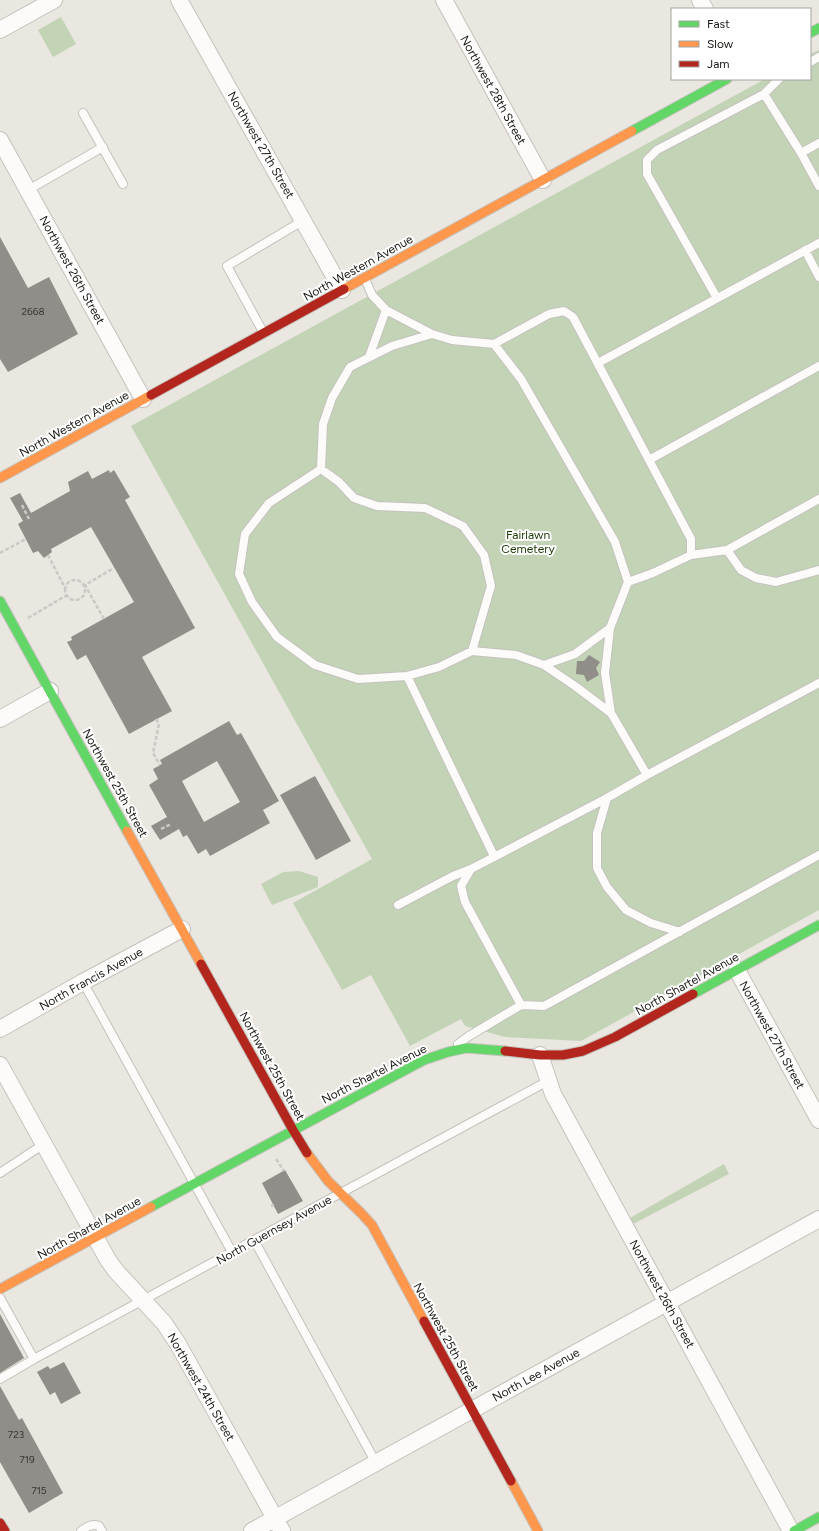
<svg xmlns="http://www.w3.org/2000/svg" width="819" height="1531" viewBox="0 0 819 1531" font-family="Figtree,sans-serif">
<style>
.green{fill:#c3d3b6}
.building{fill:#918e89;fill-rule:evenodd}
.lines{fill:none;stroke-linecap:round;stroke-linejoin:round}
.lane-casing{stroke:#c4c2bc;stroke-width:10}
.street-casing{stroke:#c4c2bc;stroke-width:18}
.fast-casing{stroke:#c4c2bc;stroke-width:11}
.slow-casing{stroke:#c4c2bc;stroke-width:11}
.jam-casing{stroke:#c4c2bc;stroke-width:11}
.path{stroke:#c9c9c7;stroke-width:2.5;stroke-dasharray:4 2;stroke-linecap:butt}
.lane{stroke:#fcfbfa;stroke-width:8}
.street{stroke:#fcfbfa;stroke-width:16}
.fast{stroke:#63d668;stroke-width:9}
.slow{stroke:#ff974d;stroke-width:9}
.jam{stroke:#b3261e;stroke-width:9}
.labels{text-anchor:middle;stroke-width:4;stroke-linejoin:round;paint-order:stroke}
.number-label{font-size:10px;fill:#373630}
.street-label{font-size:12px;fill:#191813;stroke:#fff}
.park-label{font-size:12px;fill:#1a3804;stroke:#fff}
</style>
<rect width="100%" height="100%" fill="#e9e7df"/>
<path class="green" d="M61 17 76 44 53 57 38 30Z
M819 50V910L581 1041 505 1037 465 1026 461 1019 410 1046 371 975 342 990 293 903 372 859 131 426 765 79H810V54Z
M299 871 318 877V887L272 905 261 884 283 872Z
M724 1164 729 1174 633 1224 630 1218Z"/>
<path class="building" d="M0 237 28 288 49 277 78 334 8 372 0 359Z
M109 470 110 473 114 470 130 497 125 500 195 628 142 657 172 711 129 734 86 655 77 660 67 642 72 640 71 637 134 602 91 527 51 549 52 552 44 558 38 551 33 553 18 524 23 521 10 498 20 493 31 513 70 491 68 482 88 471 92 479Z
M589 655 600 662 596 668 599 675 587 682 584 675 576 674 577 661H584Z
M229 721 237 735 241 733 279 801 263 810 270 823 210 856 206 849 198 854 187 835 183 837 179 829 160 840 151 826 167 817 149 785 158 779 153 769 162 764 160 760ZM217 761 240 802 204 822 182 781Z
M315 776 351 841 316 860 280 795Z
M285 1170 303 1201 278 1214 262 1183Z
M0 1314 24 1358 0 1373Z
M64 1362 81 1393 61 1404 55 1392 50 1395 37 1372 48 1366 50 1369Z
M0 1386 19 1420 22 1418 63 1493 29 1513 0 1462Z"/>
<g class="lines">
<defs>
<path id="lane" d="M810 62 819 57
M764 94 801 153 819 186
M83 113 123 184
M801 153 819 143
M28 190 103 147
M805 250 819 277
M365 279 372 295 386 310 369 357
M717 298 647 174V160L657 150 764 94 779 79
M386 310 432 334
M263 332 227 266 304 220
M494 344 549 314 564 311 573 317 691 539V555L653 573 628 582 610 628 605 673 611 713 647 775
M598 363 819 243
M649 460 819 366
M321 469 269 503 245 534 239 574 252 602 277 637 315 665 358 679 407 676 439 667 472 651 516 655 544 665 575 686 611 713
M321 469 323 424 332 398 350 367 392 346 432 334 452 340 494 344 521 379 615 542 628 582
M321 469 339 482 354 498 377 506 425 508 463 526 484 555 491 586 472 651
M727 550 741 570 756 578 776 582 819 570
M691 555 727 550 819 499
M544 665 575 654 610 628
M407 676 494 856
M607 798 597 833V868L607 887 626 910 651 923 680 932
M398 905 453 876 471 869
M83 982 232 1252
M521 1005 465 902 461 886 471 869 607 798 647 775 819 683
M458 1044 469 1036 521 1005 544 1006 819 855
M0 1173 44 1144
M254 1240 376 1463
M0 1298 34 1359
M0 1379 34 1359 548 1081
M81 1531C87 1527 92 1523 99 1526L102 1531"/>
<path id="street" d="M179 0 342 290
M444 0 543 180
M700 0 705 9
M0 30 54 0
M0 140 143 399
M0 719 50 691
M737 970 819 1120
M0 1029 83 982 182 929
M540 1055 553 1094 791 1531
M0 1065 108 1260 116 1271 164 1323 178 1344 282 1531
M252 1531 819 1219"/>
<path id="fast" d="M810 33 819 28
M632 131 727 79
M0 601 127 831
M693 994 819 925
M151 1207 424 1060 448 1052 466 1048 505 1051
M794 1531 819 1517"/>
<path id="slow" d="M344 289 632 131
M0 478 151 395
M127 831 201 964
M307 1153 328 1181 361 1213 372 1225 424 1321
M0 1289 151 1207
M511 1481 538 1531"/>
<path id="jam" d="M151 395 344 289
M201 964 293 1130 307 1153
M505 1051 540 1055H563L583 1051 615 1037 693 994
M424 1321 511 1481
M0 1523 5 1531"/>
</defs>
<use href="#lane" class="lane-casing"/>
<use href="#street" class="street-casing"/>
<use href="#fast" class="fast-casing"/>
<use href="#slow" class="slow-casing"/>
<use href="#jam" class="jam-casing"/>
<path class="path" d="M22 505 29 519
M0 553 26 539
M48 555 65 588
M65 590a10 10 0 1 1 20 0a10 10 0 1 1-20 0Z
M28 618 67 595
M104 619 85 585 114 568
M156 719 159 724 153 753 160 765
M161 829 171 824
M276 1159 284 1171
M271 1206 274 1205"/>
<use href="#lane" class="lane"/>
<use href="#street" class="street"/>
<use href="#fast" class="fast"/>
<use href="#slow" class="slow"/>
<use href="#jam" class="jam"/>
</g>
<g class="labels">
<g class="number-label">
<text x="33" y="315">2668</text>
<text x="16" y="1438">723</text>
<text x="27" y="1463">719</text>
<text x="39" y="1494">715</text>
</g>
<g class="street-label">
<text transform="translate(493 90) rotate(61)" y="4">Northwest 28th Street</text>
<text transform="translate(261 145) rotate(60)" y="4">Northwest 27th Street</text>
<text transform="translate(358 268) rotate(-29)" y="4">North Western Avenue</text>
<text transform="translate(72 270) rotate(61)" y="4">Northwest 26th Street</text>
<text transform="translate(74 424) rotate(-29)" y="4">North Western Avenue</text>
<text transform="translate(115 783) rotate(61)" y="4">Northwest 25th Street</text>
<text transform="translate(91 979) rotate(-29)" y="4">North Francis Avenue</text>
<text transform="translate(687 984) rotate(-29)" y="4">North Shartel Avenue</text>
<text transform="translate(772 1035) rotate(61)" y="4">Northwest 27th Street</text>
<text transform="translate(272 1066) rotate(61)" y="4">Northwest 25th Street</text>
<text transform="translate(374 1074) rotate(-27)" y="4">North Shartel Avenue</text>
<text transform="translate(89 1228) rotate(-29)" y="4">North Shartel Avenue</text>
<text transform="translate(274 1230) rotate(-29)" y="4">North Guernsey Avenue</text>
<text transform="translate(662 1294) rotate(61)" y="4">Northwest 26th Street</text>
<text transform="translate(446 1337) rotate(61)" y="4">Northwest 25th Street</text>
<text transform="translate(536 1375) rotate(-29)" y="4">North Lee Avenue</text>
<text transform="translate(201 1387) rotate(60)" y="4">Northwest 24th Street</text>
</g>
<g class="park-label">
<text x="528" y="539">Fairlawn<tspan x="528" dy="14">Cemetery</tspan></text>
</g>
</g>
<rect x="671" y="8" width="140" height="72" fill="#ffffff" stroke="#a3a3a1"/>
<rect x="679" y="21" width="20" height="6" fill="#63d668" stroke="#a3a3a1"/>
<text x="707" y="28" font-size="12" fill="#191813">Fast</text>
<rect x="679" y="41" width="20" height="6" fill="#ff974d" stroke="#a3a3a1"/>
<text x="707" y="48" font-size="12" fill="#191813">Slow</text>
<rect x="679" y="61" width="20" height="6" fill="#b3261e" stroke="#a3a3a1"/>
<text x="707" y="68" font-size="12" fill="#191813">Jam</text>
</svg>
